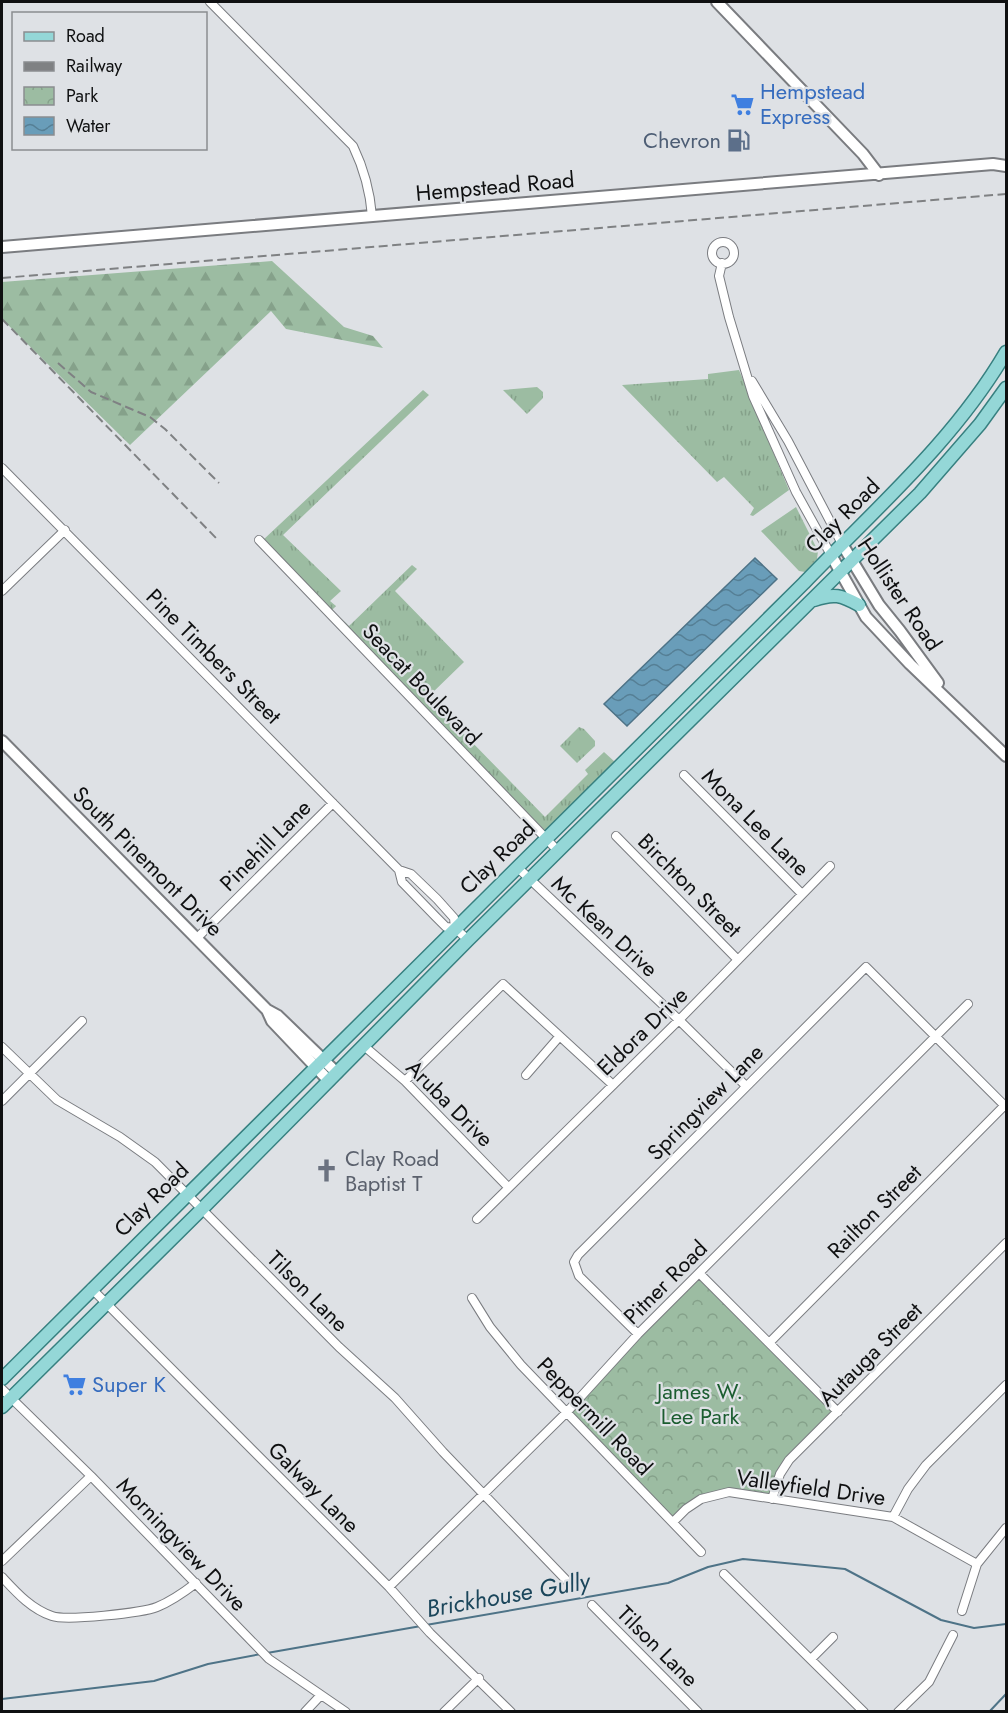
<svg xmlns="http://www.w3.org/2000/svg" width="1008" height="1713" viewBox="0 0 1008 1713" font-family="Jost,sans-serif">
<style>
.grass{fill:url(#grass-tufts)}
.forest{fill:url(#forest-firs)}
.park{fill:url(#park-crowns)}
.water{fill:url(#water-waves);stroke:#4e7387;stroke-width:1.5}
.lines{fill:none;stroke-linecap:round;stroke-linejoin:round}
.stream{stroke:#4e7387;stroke-width:2}
.street-casing{stroke:#7a7c80;stroke-width:10}
.secondary-casing{stroke:#7a7c80;stroke-width:14}
.primary-casing{stroke:#378080;stroke-width:15}
.street{stroke:#fff;stroke-width:8}
.secondary{stroke:#fff;stroke-width:10}
.primary{stroke:#94d7d7;stroke-width:12}
.rail{stroke:#7f8183;stroke-width:2;stroke-dasharray:9 4.5;stroke-linecap:butt}
.labels{text-anchor:middle;stroke-width:4.5;stroke-linejoin:round;paint-order:stroke}
.shop-label{font-size:22px;fill:#366cbe;stroke:#dee1e5;text-anchor:start}
.service-label{font-size:22px;fill:#4e5e75;stroke:#dee1e5;text-anchor:end}
.street-label{font-size:22px;fill:#0f1011;stroke:#dee1e5}
.worship-label{font-size:22px;fill:#5b616d;stroke:#dee1e5;text-anchor:start}
.park-label{font-size:22px;fill:#1b5d30;stroke:#dee1e5}
.water-label{font-size:24px;font-style:italic;fill:#1b465b;stroke:#dee1e5}
</style>
<defs>
<pattern id="grass-tufts" width="24" height="20" patternUnits="userSpaceOnUse" patternTransform="scale(1.5)"><rect width="24" height="20" fill="#9cbca2"/><path d="M3 7l-1-3M5 7V3M7 7l1-3M15 17l-1-3M17 17v-4M19 17l1-3" fill="none" stroke="#85a18a"/></pattern>
<pattern id="forest-firs" width="22" height="20" patternUnits="userSpaceOnUse" patternTransform="scale(1.5)"><rect width="22" height="20" fill="#9cbca2"/><path d="M5 1l3.5 6h-7zM16 11l3.5 6h-7z" fill="#85a18a"/></pattern>
<pattern id="park-crowns" width="20" height="18" patternUnits="userSpaceOnUse" patternTransform="scale(1.5)"><rect width="20" height="18" fill="#9cbca2"/><path d="M2 6a3 3 0 1 1 6 0M12 15a3 3 0 1 1 6 0" fill="none" stroke="#85a18a"/></pattern>
<pattern id="water-waves" width="16" height="10" patternUnits="userSpaceOnUse" patternTransform="scale(1.5)"><rect width="16" height="10" fill="#699db9"/><path d="M0 5q4-4 8 0t8 0" fill="none" stroke="#557f95"/></pattern>
</defs>
<rect width="100%" height="100%" fill="#dee1e5"/>
<path class="grass" d="M739 370 789 490 753 516 750 515 754 508 724 477 717 482 622 385 708 379V374Z
M537 387 543 392V398L527 414 503 390Z
M423 390 429 395 283 535 341 591 330 601 336 606 332 610 349 626 412 565 417 569 395 591 464 662 428 697 545 817 588 774 585 770 604 752 615 762 545 831 263 540Z
M796 507 818 551 817 559 805 572 799 571 761 531Z
M579 727 584 729 595 741V746L577 763 560 746Z"/>
<path class="forest" d="M272 261 344 327 373 336 383 348 286 329 271 311 130 445 2 319V282Z"/>
<path class="park" d="M699 1273 838 1412 789 1460 772 1499 729 1492 709 1496 673 1522 566 1413Z"/>
<path class="water" d="M755 558 777 579 627 726 604 704Z"/>
<g class="lines">
<path class="stream" d="M426 1625 668 1583 708 1567 743 1559 845 1569 941 1620 974 1628 1006 1624
M267 1653 421 1626
M2 1699 154 1681 208 1664 261 1654
M989 1712 1006 1694"/>
<defs>
<path id="street" d="M210 2 353 146C364 169 370 190 372 216
M712 253a11 11 0 1 1 22 0a11 11 0 1 1-22 0Z
M722 263 719 276 729 317 753 396 796 492 831 555
M752 381 788 441 842 544
M2 468 395 866 399 870 402 882 436 917 446 927 455 928 468 940
M259 540 559 852
M2 591 65 530
M684 775 802 894
M616 836 738 960
M517 867 679 1020 746 1086
M399 870 411 874 437 899 454 918 455 928
M197 938 333 803
M364 1046 405 1081 508 1187
M2 1047 57 1100 120 1137 155 1162 339 1347 395 1398 443 1452 570 1584
M526 1075 559 1037
M405 1081 503 984 613 1085
M2 1101 82 1021
M477 1219 679 1020 830 866
M699 1273 838 1412
M91 1288 389 1587 430 1633 511 1712
M472 1298 490 1327 521 1365 701 1552
M638 1334 579 1276 574 1262 578 1255 866 967 1006 1107
M769 1343 1005 1105
M2 1389 91 1476 269 1659 346 1712
M772 1499 780 1474 789 1460 1006 1243
M893 1517 908 1489 926 1465 1006 1385
M673 1522 686 1509 701 1499 729 1492 893 1517 977 1564
M2 1561 91 1476
M724 1574 864 1712
M2 1577C16 1592 31 1609 52 1616 66 1621 142 1613 157 1607 172 1601 183 1593 196 1583
M389 1587 566 1413 638 1334 968 1004
M592 1605 698 1712
M962 1611 977 1564 1006 1528
M811 1659 833 1637
M305 1712 321 1695
M444 1712 479 1678
M898 1712 929 1682 953 1635"/>
<path id="secondary" d="M717 2 863 154 879 175
M2 247 993 164 1006 166
M842 544 879 605 900 631 938 683
M831 555 866 617 910 664 1006 756
M2 741 267 1010 278 1016 337 1073
M267 1010 272 1021 329 1081"/>
<path id="primary" d="M814 600C834 593 841 595 859 605
M2 1379 804 583C875 509 954 441 1006 352
M2 1407 201 1210 468 940 920 493 980 424 1006 388"/>
</defs>
<use href="#street" class="street-casing"/>
<use href="#secondary" class="secondary-casing"/>
<use href="#primary" class="primary-casing"/>
<use href="#street" class="street"/>
<use href="#secondary" class="secondary"/>
<use href="#primary" class="primary"/>
<path class="rail" d="M2 278 1006 194
M2 319 217 539
M58 363 91 392 150 417 165 429 219 483"/>
</g>
<defs>
<symbol id="supermarket-bare" viewBox="-9 -9 18 18"><path d="M-6-5.5h2.5l.6 2H6L4.5 2H-2.5L-4.4-4H-6ZM-1.5 3.2a1.3 1.3 0 1 0 .1 0ZM3 3.2a1.3 1.3 0 1 0 .1 0Z" fill="#3f7fe0" stroke="#dee1e5" stroke-width="2.5" paint-order="stroke"/></symbol>
<symbol id="fuel-bare" viewBox="-9 -9 18 18"><path d="M-5.5-6h7V0h2V4h1.3V-2.5L3-4.5l.8-.8L6-3V5H2.5V1h-1V6h-7ZM-4.2-4.7v3.2H.2V-4.7Z" fill="#5c6f8a" stroke="#dee1e5" stroke-width="2.5" paint-order="stroke"/></symbol>
<symbol id="church-bare" viewBox="-9 -9 18 18"><path d="M-1.2-6h2.4v3.5h3.3v2.4h-3.3V6h-2.4V-.1h-3.3v-2.4h3.3Z" fill="#6b7280" stroke="#dee1e5" stroke-width="2.5" paint-order="stroke"/></symbol>
</defs>
<g fill-rule="evenodd">
<use href="#supermarket-bare" x="726" y="88" width="33" height="33"/>
<use href="#fuel-bare" x="722" y="124" width="33" height="33"/>
<use href="#church-bare" x="310" y="1154" width="33" height="33"/>
<use href="#supermarket-bare" x="58" y="1368" width="33" height="33"/>
</g>
<g class="labels">
<g class="shop-label">
<text x="760" y="99">Hempstead<tspan x="760" dy="25">Express</tspan></text>
<text x="92" y="1392">Super K</text>
</g>
<g class="service-label">
<text x="721" y="148">Chevron</text>
</g>
<g class="street-label">
<text transform="translate(495 186) rotate(-5)" y="8">Hempstead Road</text>
<text transform="translate(842 515) rotate(-45)" y="8">Clay Road</text>
<text transform="translate(900 594) rotate(56)" y="8">Hollister Road</text>
<text transform="translate(214 656) rotate(45)" y="8">Pine Timbers Street</text>
<text transform="translate(422 684) rotate(46)" y="8">Seacat Boulevard</text>
<text transform="translate(756 822) rotate(45)" y="8">Mona Lee Lane</text>
<text transform="translate(265 845) rotate(-45)" y="8">Pinehill Lane</text>
<text transform="translate(497 857) rotate(-44)" y="8">Clay Road</text>
<text transform="translate(148 861) rotate(45)" y="8">South Pinemont Drive</text>
<text transform="translate(690 885) rotate(45)" y="8">Birchton Street</text>
<text transform="translate(605 926) rotate(43)" y="8">Mc Kean Drive</text>
<text transform="translate(642 1031) rotate(-44)" y="8">Eldora Drive</text>
<text transform="translate(705 1102) rotate(-45)" y="8">Springview Lane</text>
<text transform="translate(450 1103) rotate(45)" y="8">Aruba Drive</text>
<text transform="translate(151 1199) rotate(-45)" y="8">Clay Road</text>
<text transform="translate(874 1211) rotate(-45)" y="8">Railton Street</text>
<text transform="translate(665 1282) rotate(-45)" y="8">Pitner Road</text>
<text transform="translate(308 1291) rotate(45)" y="8">Tilson Lane</text>
<text transform="translate(870 1354) rotate(-45)" y="8">Autauga Street</text>
<text transform="translate(595 1416) rotate(46)" y="8">Peppermill Road</text>
<text transform="translate(314 1487) rotate(45)" y="8">Galway Lane</text>
<text transform="translate(811 1487) rotate(8)" y="8">Valleyfield Drive</text>
<text transform="translate(182 1544) rotate(46)" y="8">Morningview Drive</text>
<text transform="translate(658 1646) rotate(45)" y="8">Tilson Lane</text>
</g>
<g class="worship-label">
<text x="345" y="1166">Clay Road<tspan x="345" dy="25">Baptist T</tspan></text>
</g>
<g class="park-label">
<text x="700" y="1399">James W.<tspan x="700" dy="25">Lee Park</tspan></text>
</g>
<g class="water-label">
<text transform="translate(508 1595) rotate(-10)" y="8">Brickhouse Gully</text>
</g>
</g>
<rect width="1008" height="1713" fill="none" stroke="#0f1011" stroke-width="6"/>
<rect x="12" y="12" width="195" height="138" fill="#dee1e5" stroke="#8b8d90" stroke-width="1.5"/>
<rect x="24" y="32" width="30" height="9" fill="#94d7d7" stroke="#8b8d90" stroke-width="1.5"/>
<text x="66" y="42" font-size="18" fill="#0f1011">Road</text>
<rect x="24" y="62" width="30" height="9" fill="#7f8183" stroke="#8b8d90" stroke-width="1.5"/>
<text x="66" y="72" font-size="18" fill="#0f1011">Railway</text>
<rect x="24" y="87" width="30" height="18" fill="url(#park-crowns)" stroke="#8b8d90" stroke-width="1.5"/>
<text x="66" y="102" font-size="18" fill="#0f1011">Park</text>
<rect x="24" y="117" width="30" height="18" fill="url(#water-waves)" stroke="#8b8d90" stroke-width="1.5"/>
<text x="66" y="132" font-size="18" fill="#0f1011">Water</text>
</svg>
